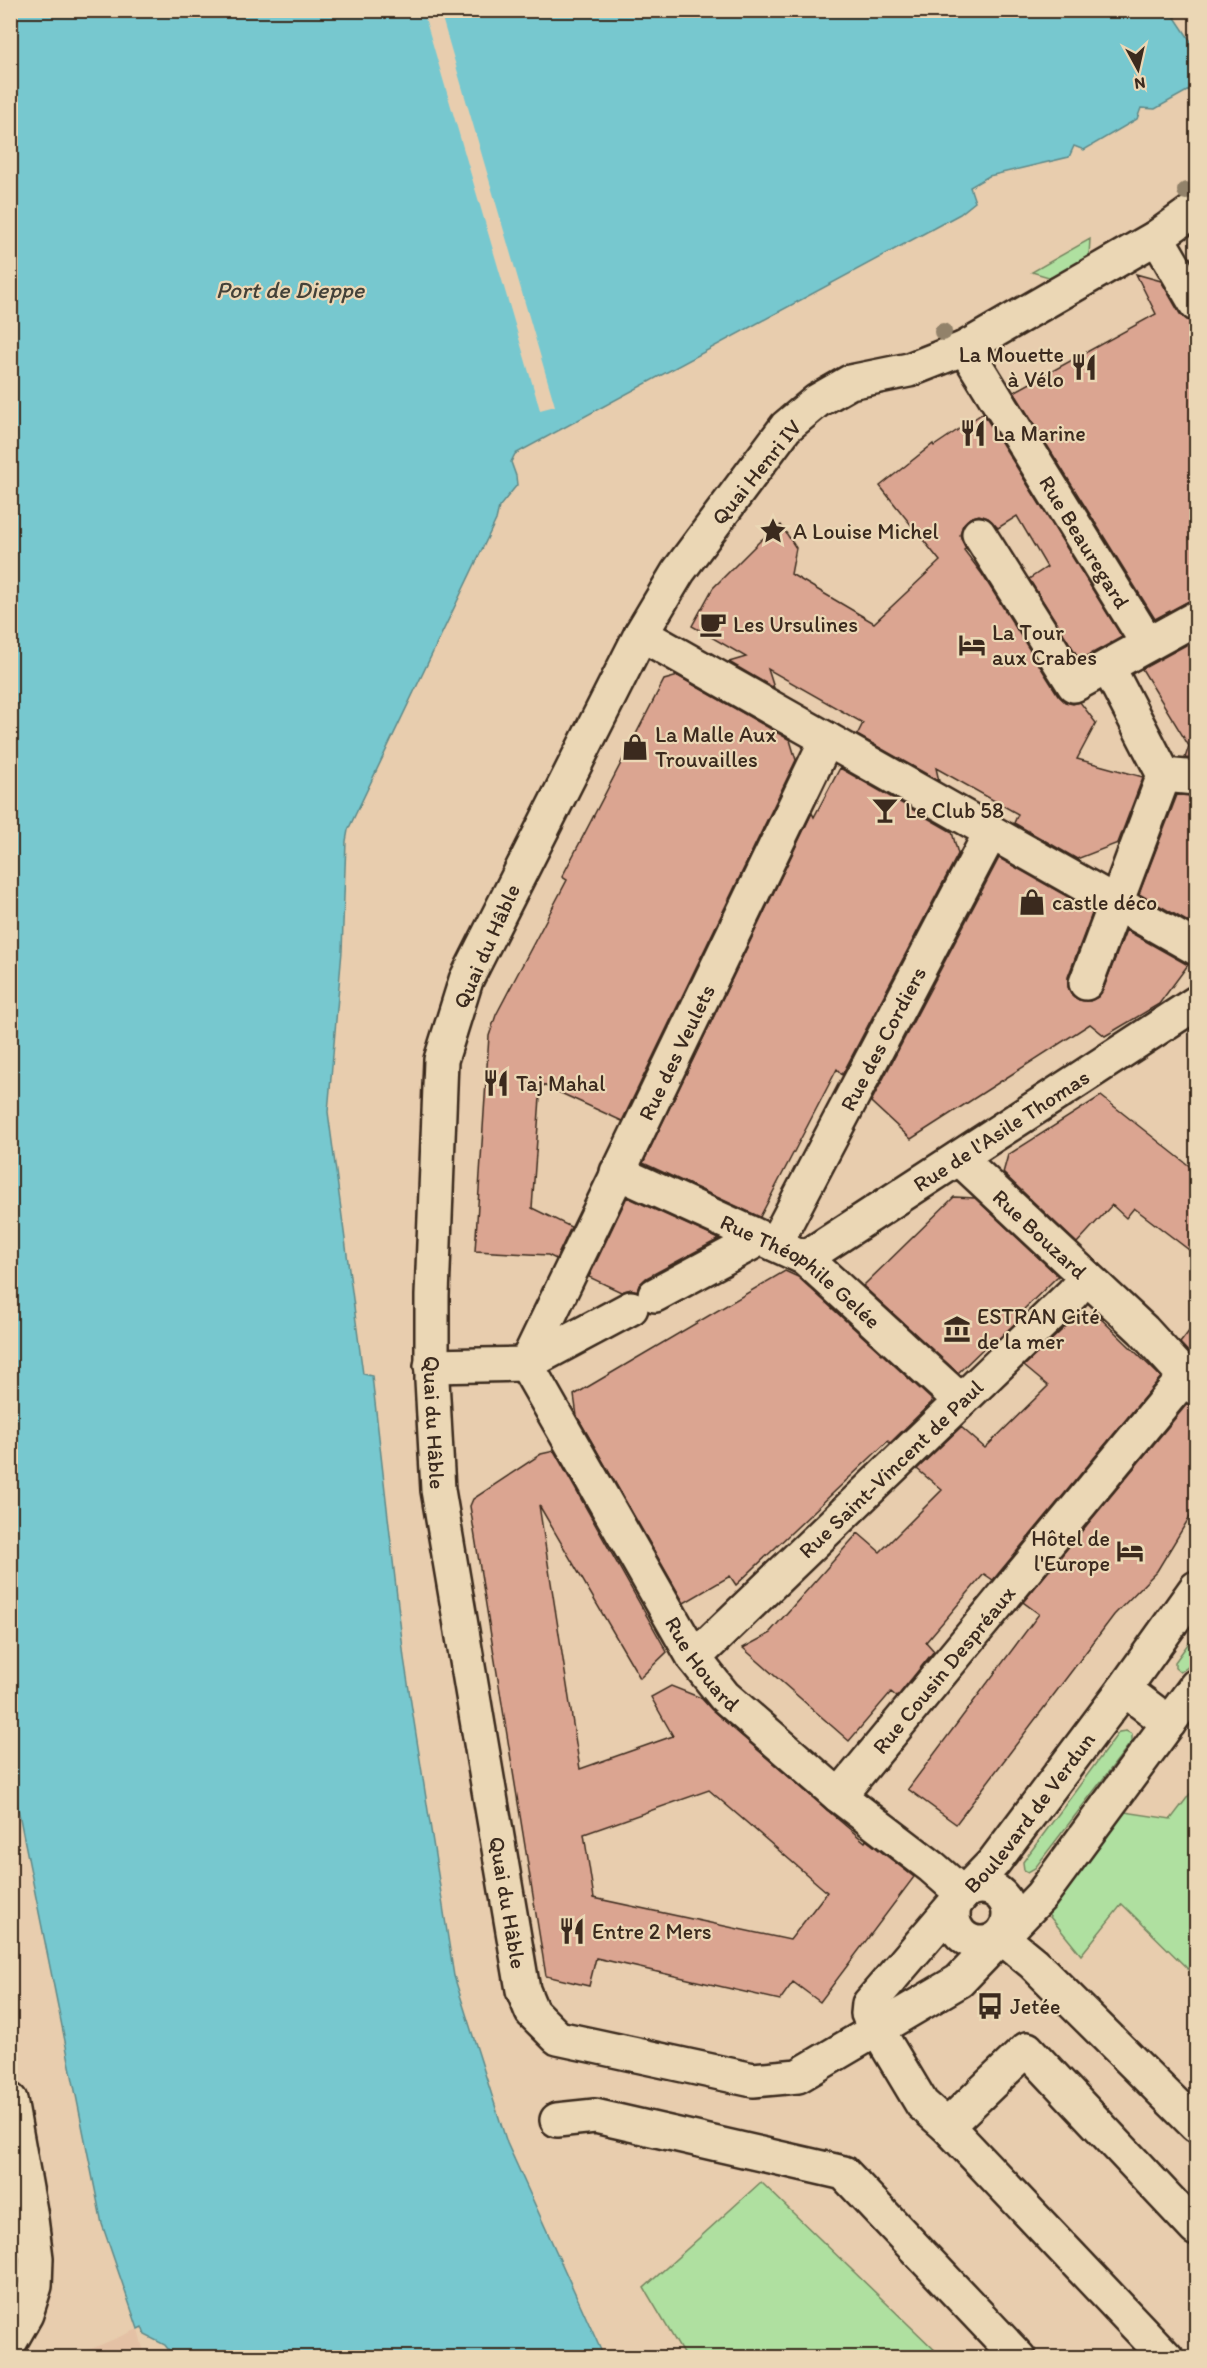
<svg xmlns="http://www.w3.org/2000/svg" width="1207" height="2368" viewBox="0 0 1207 2368" font-family="Itim,sans-serif">
<style>
.built{fill:#e4c1a5}
.green{fill:#afe0a0;stroke:#75855f;stroke-width:1.5}
.water{fill:#77c8cf;stroke:#5f8988;stroke-width:1.5}
.pier{fill:#e8cdae}
.building{fill:#dba591;stroke:#3b2a1e;stroke-width:1.5;fill-rule:evenodd}
.lines{fill:none;stroke-linecap:round;stroke-linejoin:round}
.minor-casing{stroke:#3b2a1e;stroke-width:38}
.minor{stroke:#ebd7b5;stroke-width:33}
.tree{fill:#92826a}
.labels{text-anchor:middle;stroke-width:4.5;stroke-linejoin:round;paint-order:stroke}
.poi-label{font-size:22px;fill:#3b2a1e;stroke:#ebd7b5;text-anchor:start}
.street-label{font-size:22px;fill:#3b2a1e;stroke:#ebd7b5}
.water-label{font-size:24px;font-style:italic;fill:#444239;stroke:#ebd7b5}
</style>
<rect width="100%" height="100%" fill="#e8cdae"/>
<filter id="ink" filterUnits="userSpaceOnUse"><feTurbulence type="fractalNoise" baseFrequency=".0167" numOctaves="2"/><feDisplacementMap in="SourceGraphic" scale="12" xChannelSelector="R" yChannelSelector="G"/><feConvolveMatrix kernelMatrix="1 2 1 2 8 2 1 2 1" color-interpolation-filters="sRGB"/></filter>
<g filter="url(#ink)">
<path class="built" d="M138 2329 145 2357H72Z"/>
<path class="green" d="M1090 239 1089 256 1052 278 1032 272Z
M1196 1633C1197 1650 1197 1664 1180 1672L1175 1668V1662Z
M1126 1731 1132 1734V1741L1035 1868 1028 1872 1024 1870 1023 1862 1119 1732Z
M1196 1786V1977L1122 1904 1081 1955 1046 1912 1125 1812 1171 1819Z
M761 2182 942 2357H685L644 2288Z"/>
<path class="water" d="M1170 10 1196 49V86L1155 109 1141 108 1137 119 1084 150 1074 146 1069 157 989 176 970 187 975 202 960 214 515 454 511 462 516 476 517 485 499 507 496 520 348 830 346 841 342 951 328 1112 363 1374 372 1376 404 1658 454 1976 507 2143 604 2357H174L165 2345 145 2335 142 2327 138 2329 102 2224 11 1774 10 11Z"/>
<path class="pier" d="M423 11H440L555 406 540 410Z"/>
<path class="building" d="M1136 274 1161 281 1180 314 1187 320 1197 323V599L1187 602 1155 619 1014 392 1156 314Z
M983 413 1122 637 1080 660 1029 579 1047 567 1017 516 998 528 988 518 979 515 970 518 963 525 960 535 966 549 964 550 982 574 1058 695 1065 702 1073 704 1080 702 1096 723 1077 759 1143 777 1118 843 1077 859 1014 823 1018 814 936 768 939 781 857 735 863 723 768 669 774 688 729 662 746 657 692 626 713 588 761 540 781 525 796 548 791 574 874 623 940 561 880 486 933 444 934 446Z
M1197 639V759L1185 758 1189 746 1142 669Z
M678 676 790 740 796 760 622 1121 541 1084 532 1208 571 1227 556 1259 548 1255 475 1251 489 1036 496 1015 567 880 562 877 664 680Z
M840 768 952 832 958 854 842 1075 837 1069 760 1217 643 1163 812 813 814 817Z
M1177 795 1197 796V927L1139 894Z
M999 858 1093 911 1068 977V987L1072 995 1079 1000 1090 1001 1098 997 1103 990 1126 930 1188 965 1159 1004 1105 1036 1090 1024 911 1139 871 1102Z
M1101 1096 1197 1172V1256L1134 1208 1126 1218 1112 1205 1077 1243 1003 1173 1008 1155Z
M627 1197 719 1239 646 1278 639 1285 637 1291 631 1289 621 1292 589 1277Z
M954 1197 975 1198 1058 1276 1020 1313H1026L995 1342 992 1340 958 1373 863 1286Z
M785 1271 798 1277 931 1399 932 1402 890 1443 888 1441 736 1585 730 1576 684 1603 577 1416 574 1395Z
M1080 1313H1095L1161 1377 993 1580 984 1574 926 1642 934 1651 897 1697 891 1692 849 1741 743 1648 771 1633 770 1632 858 1533 880 1552 942 1490 917 1469 961 1427 985 1448 1048 1386 1024 1366Z
M1197 1321V1361L1180 1343Z
M1187 1404 1197 1406V1505L1157 1571 1114 1615 956 1824 908 1789 1039 1614 1023 1602Z
M554 1451 667 1652 640 1678 539 1505 580 1769 673 1736 651 1697 671 1686 701 1698 712 1710 827 1810 865 1842 866 1840 914 1877 820 2002 793 1982 780 2000 596 1958 589 1986 546 1976 470 1506 473 1499 541 1454ZM709 1790 827 1892 790 1940 594 1898 584 1834Z"/>
<g class="lines">
<defs>
<g id="minor">
<path id="s1" d="M1196 209 1157 237 965 348 909 370 850 382 817 401 786 427 678 572 641 634 466 980 441 1060 432 1296V1380L438 1490 523 1990 532 2012 558 2038 753 2080 798 2076 959 1981 1041 1896 1196 1686"/>
<path d="M1157 237 1196 304"/>
<path id="s2" d="M965 348 1148 644"/>
<path d="M979 534 1074 685 1196 618"/>
<path d="M641 634 1196 948"/>
<path d="M1108 667 1164 775"/>
<path d="M1164 775 1196 778"/>
<path d="M1086 983 1164 775"/>
<path id="s3" d="M959 1158 1143 1330 1196 1388"/>
<path id="s4" d="M617 1172 805 1258 961 1401"/>
<path id="s5" d="M775 1244 991 832"/>
<path id="s6" d="M805 1258 1196 1003"/>
<path d="M655 1295 761 1238"/>
<path id="s7" d="M526 1364 694 1658 724 1696 839 1796 932 1867 963 1894"/>
<path id="s8" d="M526 1364 827 739"/>
<path d="M431 1366 526 1364 631 1308"/>
<path id="s9" d="M694 1658 1072 1294 1086 1277"/>
<path d="M1124 1689 1169 1723"/>
<path id="s10" d="M839 1796 1185 1377"/>
<circle cx="981" cy="1915" r="28"/>
<path d="M1000 1936 1033 1963 1196 2125"/>
<path d="M10 2100 30 2211 36 2258 35 2286 26 2314 10 2342"/>
<path d="M557 2120 595 2116 844 2173 1019 2358"/>
<path d="M947 2126 1027 2049 1196 2229"/>
<path id="s11" d="M1167 2358 947 2126 922 2104 868 2014 869 2004 963 1894 994 1862 1124 1689 1196 1588"/>
</g>
</defs>
<use href="#minor" class="minor-casing"/>
<use href="#minor" class="minor"/>
</g>
<g class="tree">
<circle cx="1186" cy="191" r="9"/>
<circle cx="943" cy="332" r="9"/>
</g>
</g>
<defs>
<symbol id="restaurant-bare" viewBox="-9 -9 18 18"><path d="M-5-6h1v4h1v-4h1v4h1v-4h1v5L-1.5 .5V6h-2V.5L-5-1ZM5-6V6H3V1.5H1.5Q1.5-4 5-6Z" fill="#3b2a1e" stroke="#ebd7b5" stroke-width="2.5" paint-order="stroke"/></symbol>
<symbol id="sight-bare" viewBox="-9 -9 18 18"><path d="M0-6L1.8-2.2L6-1.7L2.9 1.2L3.7 5.4L0 3.3L-3.7 5.4L-2.9 1.2L-6-1.7L-1.8-2.2Z" fill="#3b2a1e" stroke="#ebd7b5" stroke-width="2.5" paint-order="stroke"/></symbol>
<symbol id="cafe-bare" viewBox="-9 -9 18 18"><path d="M-5.5-4.5H6V0H3Q3 3.5 0 3.5H-2.5Q-5.5 3.5-5.5 0ZM3-3.2v2h1.7v-2ZM-6 4.5H4V6H-6Z" fill="#3b2a1e" stroke="#ebd7b5" stroke-width="2.5" paint-order="stroke"/></symbol>
<symbol id="hotel-bare" viewBox="-9 -9 18 18"><path d="M-6-4.5h1.5V1H6V5H4.5V3h-9V5H-6ZM-4 0a1.8 1.8 0 1 1 3.6 0ZM.5 0V-2.5h3Q6-2.5 6 0Z" fill="#3b2a1e" stroke="#ebd7b5" stroke-width="2.5" paint-order="stroke"/></symbol>
<symbol id="shop-bare" viewBox="-9 -9 18 18"><path d="M-5-2.5h2.3a2.7 3.5 0 0 1 5.4 0H5L5.5 6h-11ZM-1.5-2.5h3a1.5 2.3 0 0 0-3 0Z" fill="#3b2a1e" stroke="#ebd7b5" stroke-width="2.5" paint-order="stroke"/></symbol>
<symbol id="bar-bare" viewBox="-9 -9 18 18"><path d="M-6-5H6L.8 .8V4.5H3.5V6h-7V4.5H-.8V.8Z" fill="#3b2a1e" stroke="#ebd7b5" stroke-width="2.5" paint-order="stroke"/></symbol>
<symbol id="museum-bare" viewBox="-9 -9 18 18"><path d="M0-6L6-3V-2H-6V-3ZM-5-1h2V3h-2ZM-1-1h2V3h-2ZM3-1h2V3H3ZM-6 4H6V6H-6Z" fill="#3b2a1e" stroke="#ebd7b5" stroke-width="2.5" paint-order="stroke"/></symbol>
<symbol id="bus-bare" viewBox="-9 -9 18 18"><path d="M-5-6H5V4H4V6H2V4H-2V6H-4V4H-5ZM-3.5-4V0h7V-4ZM-3.5 1.2v1.5H-2V1.2ZM2 1.2v1.5H3.5V1.2Z" fill="#3b2a1e" stroke="#ebd7b5" stroke-width="2.5" paint-order="stroke"/></symbol>
</defs>
<g fill-rule="evenodd">
<use href="#restaurant-bare" x="1065" y="348" width="38" height="38"/>
<use href="#restaurant-bare" x="954" y="414" width="38" height="38"/>
<use href="#sight-bare" x="754" y="512" width="38" height="38"/>
<use href="#cafe-bare" x="694" y="605" width="38" height="38"/>
<use href="#hotel-bare" x="953" y="626" width="38" height="38"/>
<use href="#shop-bare" x="616" y="728" width="38" height="38"/>
<use href="#bar-bare" x="866" y="791" width="38" height="38"/>
<use href="#shop-bare" x="1013" y="883" width="38" height="38"/>
<use href="#restaurant-bare" x="477" y="1064" width="38" height="38"/>
<use href="#museum-bare" x="938" y="1310" width="38" height="38"/>
<use href="#hotel-bare" x="1111" y="1532" width="38" height="38"/>
<use href="#restaurant-bare" x="553" y="1912" width="38" height="38"/>
<use href="#bus-bare" x="971" y="1987" width="38" height="38"/>
</g>
<g class="labels">
<g class="poi-label">
<text x="1064" y="362" text-anchor="end">La Mouette<tspan x="1064" dy="25">à Vélo</tspan></text>
<text x="993" y="441">La Marine</text>
<text x="793" y="539">A Louise Michel</text>
<text x="733" y="632">Les Ursulines</text>
<text x="992" y="640">La Tour<tspan x="992" dy="25">aux Crabes</tspan></text>
<text x="655" y="742">La Malle Aux<tspan x="655" dy="25">Trouvailles</tspan></text>
<text x="905" y="818">Le Club 58</text>
<text x="1052" y="910">castle déco</text>
<text x="516" y="1091">Taj Mahal</text>
<text x="977" y="1324">ESTRAN Cité<tspan x="977" dy="25">de la mer</tspan></text>
<text x="1110" y="1546" text-anchor="end">Hôtel de<tspan x="1110" dy="25">l'Europe</tspan></text>
<text x="592" y="1939">Entre 2 Mers</text>
<text x="1010" y="2014">Jetée</text>
</g>
<g class="street-label">
<text transform="translate(756 472) rotate(-51)" y="8">Quai Henri IV</text>
<text dy="8" stroke="none"><textPath href="#s2" startOffset="228">Rue Beauregard</textPath></text>
<text transform="translate(486 946) rotate(-66)" y="8">Quai du Hâble</text>
<text dy="8" stroke="none"><textPath href="#s5" startOffset="232">Rue des Cordiers</textPath></text>
<text dy="8" stroke="none"><textPath href="#s8" startOffset="346">Rue des Veulets</textPath></text>
<text dy="8" stroke="none"><textPath href="#s6" startOffset="234">Rue de l'Asile Thomas</textPath></text>
<text dy="8" stroke="none"><textPath href="#s3" startOffset="111">Rue Bouzard</textPath></text>
<text dy="8" stroke="none"><textPath href="#s4" startOffset="210">Rue Théophile Gelée</textPath></text>
<text dy="8" stroke="none"><textPath href="#s1" startOffset="1556">Quai du Hâble</textPath></text>
<text dy="8" stroke="none"><textPath href="#s9" startOffset="273">Rue Saint-Vincent de Paul</textPath></text>
<text dy="8" stroke="none"><textPath href="#s7" startOffset="348">Rue Houard</textPath></text>
<text dy="8" stroke="none"><textPath href="#s10" startOffset="164">Rue Cousin Despréaux</textPath></text>
<text dy="8" stroke="none"><textPath href="#s11" startOffset="718">Boulevard de Verdun</textPath></text>
<text dy="8" stroke="none"><textPath href="#s1" startOffset="2042">Quai du Hâble</textPath></text>
</g>
<g class="water-label">
<text x="290" y="298">Port de Dieppe</text>
</g>
</g>
<rect width="1207" height="2368" fill="none" stroke="#ebd7b5" stroke-width="36"/>
<rect x="18" y="18" width="1171" height="2332" fill="none" stroke="#3b2a1e" stroke-width="2" filter="url(#ink)"/>
<g transform="translate(1138 69) rotate(172)" stroke="#ebd7b5" stroke-width="4.5" paint-order="stroke">
<path d="M0-4.5L10 22L0 15L-10 22Z" fill="#3b2a1e"/>
<text y="-9" font-size="16" font-weight="bold" text-anchor="middle" fill="#3b2a1e">N</text>
</g>
</svg>
